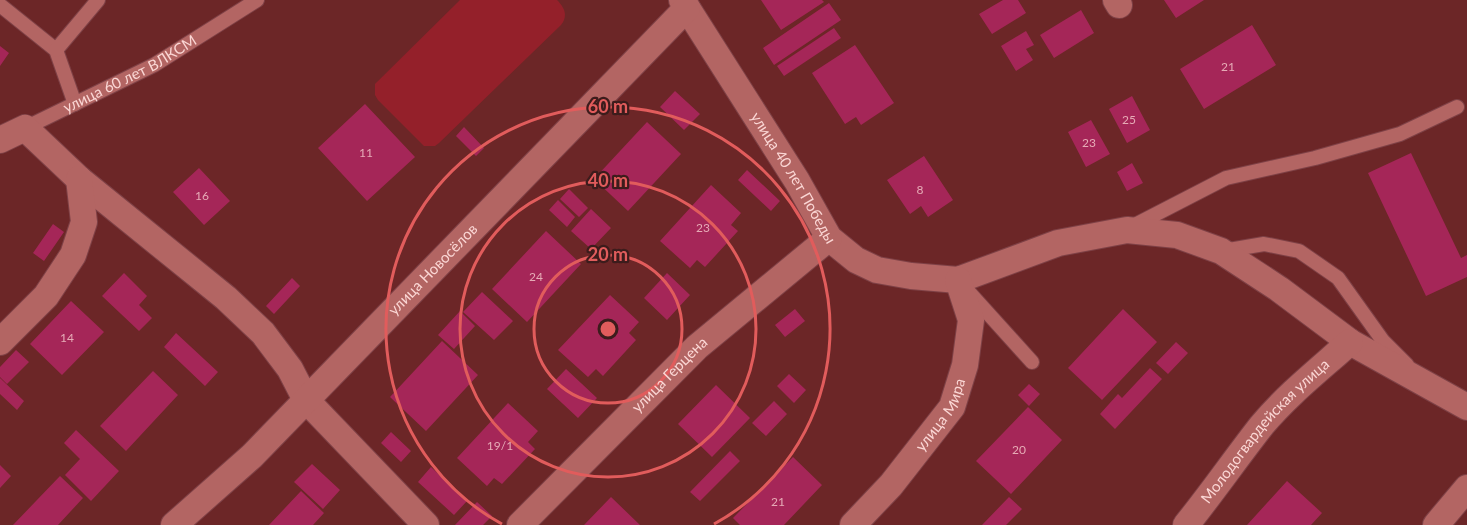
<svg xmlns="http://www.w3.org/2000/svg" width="1467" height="525" viewBox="0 0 1467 525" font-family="Lato,sans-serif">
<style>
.green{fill:#94202a}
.building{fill:#a52658}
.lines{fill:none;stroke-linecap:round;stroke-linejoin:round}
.lane-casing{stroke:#7e4146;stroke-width:16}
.street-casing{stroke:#7e4146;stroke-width:28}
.lane{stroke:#b36563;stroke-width:14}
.street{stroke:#b36563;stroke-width:26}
.ring{fill:none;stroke:#e15c5c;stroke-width:3}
.labels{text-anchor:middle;stroke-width:4.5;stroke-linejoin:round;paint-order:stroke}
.number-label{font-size:12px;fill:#e6abb6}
.street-label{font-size:15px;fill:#fbd7d5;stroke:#3c1c1c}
.centre{fill:#e15c5c;stroke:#3c1c1c;stroke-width:3}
.ring-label{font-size:18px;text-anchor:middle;font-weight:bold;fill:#e15c5c;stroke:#3c1c1c;stroke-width:4.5;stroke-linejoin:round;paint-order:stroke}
</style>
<rect width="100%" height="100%" fill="#6c2627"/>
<path class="green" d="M460 0H557C565 8 568 16 561 25L439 143 435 146H424L378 100 375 95V84Z"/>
<path class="building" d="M761 0H822L824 2 781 30Z
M1003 0H1018L1026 13 992 34 979 14Z
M1164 0H1204L1176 18Z
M829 3 841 20 774 65 763 48Z
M1081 10 1094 33 1054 58 1040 35Z
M1252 25 1276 65 1204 109 1180 69Z
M834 28 841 38 784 76 777 66Z
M1026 31 1034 45 1026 49 1033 60 1016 71 1001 46Z
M855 45 894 103 861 125 856 117 845 124 812 73Z
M0 46 9 53 0 66Z
M675 91 700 114 684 130 660 107Z
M1132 96 1150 130 1127 143 1109 109Z
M365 104 415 157 367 201 318 148Z
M1091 120 1110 154 1086 167 1068 132Z
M647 122 681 154 628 211 594 179Z
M464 127 484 148 476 156 456 136Z
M1411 153 1461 258 1467 255V277L1426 296 1368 173Z
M924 156 953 200 928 217 921 206 910 214 887 180Z
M1132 163 1143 183 1127 191 1117 172Z
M199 168 230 201 204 225 173 192Z
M747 170 780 201 771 211 738 180Z
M711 185 741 213 731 225 738 231 705 267 697 260 690 268 660 241Z
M569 189 588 208 579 217 560 199Z
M558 200 575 217 567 227 549 210Z
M591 209 611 228 591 249 571 231Z
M53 224 64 232 44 261 33 253Z
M546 231 581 264 527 322 492 289Z
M124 273 147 296 139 305 152 318 139 331 102 296Z
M667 273 690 295 667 320 644 298Z
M292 278 300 286 274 314 266 306Z
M482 292 513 321 494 340 463 312Z
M610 295 639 322 629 333 636 340 603 376 596 369 588 377 558 350Z
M71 301 104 332 62 375 30 344Z
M795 309 805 321 785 337 775 325Z
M1123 309 1157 342 1102 400 1068 368Z
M460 311 475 326 454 349 438 335Z
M176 333 218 372 205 386 164 347Z
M442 341 478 375 426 431 390 397Z
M1176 342 1188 353 1168 374 1156 363Z
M16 350 29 362 7 384 0 377V367Z
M1150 368 1162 379 1115 429 1100 414 1118 394 1122 398Z
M566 369 597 398 578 418 547 389Z
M153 371 178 395 126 451 100 426Z
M789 374 806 390 794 403 777 386Z
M0 378 24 401 17 410 0 394Z
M1029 384 1040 394 1029 406 1018 395Z
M716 385 750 418 712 457 678 424Z
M774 401 787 414 766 436 752 423Z
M508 403 538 431 528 442 535 449 502 484 494 478 487 486 457 458Z
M1028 407 1062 440 1011 494 976 461Z
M76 430 119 471 91 501 65 475 80 459 64 443Z
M391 432 411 451 401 462 381 443Z
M730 451 740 461 700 501 690 492Z
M793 457 822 485 784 525H740L733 518Z
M312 464 340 490 323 509 294 482Z
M0 465 11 476 0 488Z
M431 467 467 501 454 515 418 482Z
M60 476 83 498 58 525H13Z
M1287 481 1322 513 1311 525H1247Z
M301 491 324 513 313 525H269Z
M611 497 640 525H584Z
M1009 497 1022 509 1006 525H982Z
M477 502 492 516 483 525H455Z"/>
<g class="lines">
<defs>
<g id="lane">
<path d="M0 5 56 50 75 104"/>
<path d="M56 50 98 0"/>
<path id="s1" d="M25 128 154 65 257 0"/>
<path d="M1131 227 1226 178 1315 158 1400 134 1457 107"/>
<path d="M1223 251 1264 244 1299 251 1338 278 1383 341 1407 365"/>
<path d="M967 290 1032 362"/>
</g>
<g id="street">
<path id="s2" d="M682 0 797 181 829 238 856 260 877 270 911 276 958 280 1058 243 1127 230 1177 235 1221 251 1279 289 1350 342 1467 407"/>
<path d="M1116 0 1119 5"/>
<path d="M0 140 25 128 79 179 226 298 263 333 290 369 306 400 426 525"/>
<path d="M0 342 46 296 73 255 84 222 79 179"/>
<path id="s3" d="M174 525 252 456 687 8"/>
<path id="s4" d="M520 525 697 347 829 238"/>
<path id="s5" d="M853 525 891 485 952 407 965 365 971 320 958 280"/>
<path id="s6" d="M1186 525C1212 493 1236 458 1262 425 1288 394 1320 369 1350 342"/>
<path d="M1436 525 1467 488"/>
</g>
</defs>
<use href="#lane" class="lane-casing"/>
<use href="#street" class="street-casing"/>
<use href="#lane" class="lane"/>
<use href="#street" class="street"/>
</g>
<g class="ring">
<circle cx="608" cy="329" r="74"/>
<circle cx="608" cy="329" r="148"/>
<path d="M502 524A222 222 0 1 1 714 524"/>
</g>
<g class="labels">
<g class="number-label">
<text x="1228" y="71">21</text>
<text x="1129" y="124">25</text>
<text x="1089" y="147">23</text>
<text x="366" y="157">11</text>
<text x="920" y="194">8</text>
<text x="202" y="200">16</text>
<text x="703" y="232">23</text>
<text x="536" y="281">24</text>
<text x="67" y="342">14</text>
<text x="500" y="450">19/1</text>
<text x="1019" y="454">20</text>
<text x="778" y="506">21</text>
</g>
<g class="street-label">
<text dy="5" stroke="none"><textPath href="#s1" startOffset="118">улица 60 лет ВЛКСМ</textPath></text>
<text dy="5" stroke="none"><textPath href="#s2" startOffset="210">улица 40 лет Победы</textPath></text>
<text dy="5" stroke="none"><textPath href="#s3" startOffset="364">улица Новосёлов</textPath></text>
<text dy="5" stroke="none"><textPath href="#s4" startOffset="212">улица Герцена</textPath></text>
<text dy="5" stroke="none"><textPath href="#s5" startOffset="142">улица Мира</textPath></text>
<text dy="5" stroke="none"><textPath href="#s6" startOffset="123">Молодогвардейская улица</textPath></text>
</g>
</g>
<circle cx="608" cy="329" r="9" class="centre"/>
<g class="ring-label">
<text x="608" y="113">60 m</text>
<text x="608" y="187">40 m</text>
<text x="608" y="261">20 m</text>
</g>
</svg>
